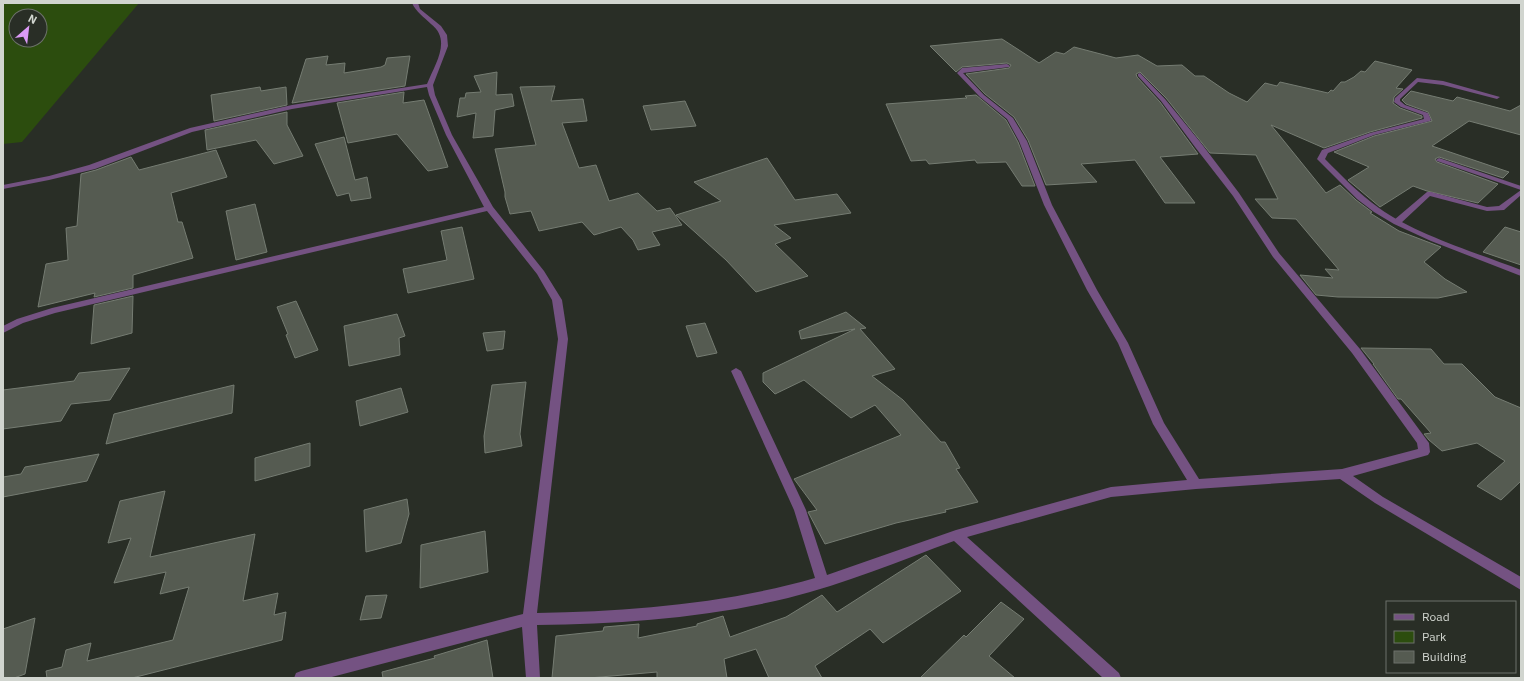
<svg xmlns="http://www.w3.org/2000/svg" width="1524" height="681" viewBox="0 0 1524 681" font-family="'IBM Plex Sans',sans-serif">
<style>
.green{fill:#2c4d0e;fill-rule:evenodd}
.building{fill:#555b51;stroke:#757c72}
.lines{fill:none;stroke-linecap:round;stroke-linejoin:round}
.service{fill:#745282;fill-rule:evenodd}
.minor{fill:#745282;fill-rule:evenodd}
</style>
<rect width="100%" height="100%" fill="#292e26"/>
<path class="green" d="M3 3H139L22 142 3 144ZM16 16H40V40H16Z"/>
<path class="building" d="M1002 39 1039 63 1056 52 1064 54 1074 47 1116 58 1138 55 1157 66 1182 65 1195 76H1204L1229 93 1247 102 1265 83 1277 86 1280 82 1328 93 1331 90 1333 91 1341 82H1345L1354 77 1361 71 1365 72 1375 61 1412 70 1396 88 1403 89 1394 97 1393 103 1400 108 1422 116V118L1370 132 1324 148 1271 125 1326 193 1340 185 1356 200 1372 212 1370 213 1399 231 1441 247 1424 262 1445 279 1467 292 1438 298 1338 297 1316 295 1300 275 1333 278 1325 269 1339 270 1296 219 1272 218 1255 199H1278L1256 155 1210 153 1166 98 1140 72 1136 74 1137 77 1160 102 1198 154 1160 157 1195 203H1165L1135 160 1081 164 1097 182 1046 185 1028 140 1014 117 985 94 966 74 1009 68 1011 65 1007 63 962 67 956 72 930 46Z
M328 56 326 65 345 63 344 73 381 67 385 65 387 58 410 56 405 86 292 103 306 59Z
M497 72 496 95 512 94 514 106 495 110 493 136 473 138 476 113 457 117 460 98H465L466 93 481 92 474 76Z
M555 86 551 101 583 99 587 121 562 123 579 168 596 165 609 201 638 193 657 211 670 208 682 225 652 232 660 245 638 250 633 240 621 227 594 235 582 222 539 231 531 211 510 214 505 197V192L495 149 536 145 520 87Z
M260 87 261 91 286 87 287 105 214 121 211 95Z
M1411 91 1453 101 1457 97 1510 111 1521 105V135L1469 121 1432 146 1509 172 1503 178 1439 157 1435 159 1437 162 1498 184 1478 203 1427 191 1413 186 1380 207 1348 180 1369 167 1334 152 1374 136 1432 121 1428 112 1406 104 1402 100Z
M404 92 403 103 424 100 448 167 428 171 397 134 348 143 337 103Z
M976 95 1006 120 1018 142 1035 186H1022L1006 162 977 163 975 160 929 164 926 160 911 161 886 104 967 98 965 96Z
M685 101 696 126 651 130 643 106Z
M287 112V125L303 156 274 164 256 140 207 150 205 130Z
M344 137 355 180 367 177 371 198 351 201 349 193 337 196 315 144Z
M216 150 227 177 171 193 178 222H182L193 258 133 275V288L94 297 95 293 38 307 46 264 68 260 66 228 77 226 81 174 96 170 131 157 139 170Z
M767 158 795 200 837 194 851 213 774 225 791 238 775 244 808 276 756 292 726 260 676 215 721 201 694 182Z
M255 204 267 252 236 260 226 211Z
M462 227 474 279 408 293 403 269 447 260 441 231Z
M1505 227 1521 232V265L1483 252Z
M133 296 132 333 91 344 94 305Z
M296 301 318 350 295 358 286 335 288 334 277 307Z
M846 312 866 328 860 329 895 369 872 376 903 400 941 442H945L960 468 956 469 978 502 945 510 946 512 896 523 825 544 808 512 817 510 794 479 901 435 875 405 851 418 804 380 775 394 763 382V373L855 329 801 339 799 331Z
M397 314 405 336 399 338 400 355 349 366 344 326Z
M705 323 717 353 697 357 686 326Z
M505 331 503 349 487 351 483 333Z
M1361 348 1431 349 1444 364H1462L1495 397 1521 408V481L1501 500 1477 486 1505 461 1477 443 1442 451 1429 440 1424 434 1431 433 1401 399H1398L1373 364H1374Z
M130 368 110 400 71 404 61 421 3 429V390L74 381 79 373Z
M526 382 520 434 522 446 485 453 484 436 492 385Z
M234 385 232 413 106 444 114 414Z
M401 388 408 412 360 426 356 401Z
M310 443V466L255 481V458Z
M99 454 87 481 3 497V477L21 474 25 467Z
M165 491 150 557 255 534 243 601 278 593 274 615 286 612 282 640 132 678H47L46 671 62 667 66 650 91 643 87 661 173 640 189 587 160 594 166 572 114 583 131 538 108 543 120 501Z
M407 499 409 514 401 543 366 552 364 510Z
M485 531 488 572 420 588 421 545Z
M926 555 961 591 883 643 870 629 815 666 822 678H769L756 649 724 659 727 678H657V672L589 678H552L556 636 603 631 604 627 639 624 638 638 697 626V624L723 616 730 637 786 617 822 595 837 612Z
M387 595 381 618 360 620 366 596Z
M1001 602 1024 619 989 656 1015 678H920L964 635 966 637Z
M35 618 25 674 14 678H3V629Z
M487 640 493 678H383L382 672 435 658 434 656Z"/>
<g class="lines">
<path class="service" d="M1439 158 1521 186V195L1504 210 1487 211 1430 196 1400 224H1394V220L1427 192H1431L1487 207 1499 206 1521 190 1437 161 1436 160Z"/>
<path class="minor" d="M412 3H418L420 9 441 26 447 35 448 46 433 85 435 95 452 135 493 207 544 271 562 300 568 339 537 613C631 611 724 604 815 578L794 510 731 371 736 368 741 371 806 510 827 575 956 530 1111 487 1187 480 1153 424 1118 343 1087 290 1044 205 1019 141 1007 119 980 97 957 73 962 68 1007 64 1010 66 1009 67 963 73 984 95 1013 118 1027 141 1052 205 1097 290 1128 343 1164 423 1199 479 1342 469 1418 449 1417 443 1352 353 1273 257 1233 196 1195 147 1161 101 1138 76V74L1140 73 1165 99 1201 143 1239 193 1279 253 1360 349 1429 443 1430 452 1428 455 1353 476 1383 497 1521 577V590L1375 503 1340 479 1196 489 1111 497 967 537 1119 673 1121 678H1103L954 541C899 561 845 584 788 598 706 618 621 624 537 625L540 678H526L522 627 328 678H294L296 673 301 671 523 614 558 339 552 300 537 274 487 211 55 313 23 323 3 333V326L17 319 52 308 484 207 446 135 429 95 427 87 292 109 192 132 95 169 49 180 3 189V185L49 176 89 165 190 128 292 105 427 84C435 64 452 40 431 24 424 17 416 12 412 3Z
M1417 78 1443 81 1500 97 1497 99 1443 85 1418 82 1400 99V101L1405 105 1428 113 1431 120 1430 121 1374 135 1328 153 1325 159C1342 176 1359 194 1379 208 1417 235 1477 253 1521 270V276L1431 241 1394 224 1374 212 1357 199 1317 159 1322 150 1370 133 1424 119 1423 115 1401 107 1394 102 1395 98Z"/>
</g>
<rect width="1524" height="681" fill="none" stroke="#d1d5cf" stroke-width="8"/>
<rect x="1386" y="601" width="130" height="72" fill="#292e26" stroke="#6c716a"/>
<rect x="1394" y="614" width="20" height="6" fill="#745282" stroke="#6c716a"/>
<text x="1422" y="621" font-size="12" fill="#d1d5cf">Road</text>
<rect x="1394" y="631" width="20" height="12" fill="#2c4d0e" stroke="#6c716a"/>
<text x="1422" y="641" font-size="12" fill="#d1d5cf">Park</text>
<rect x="1394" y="651" width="20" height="12" fill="#555b51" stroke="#6c716a"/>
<text x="1422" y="661" font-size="12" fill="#d1d5cf">Building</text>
<g transform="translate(28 28) rotate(28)"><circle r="19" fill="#292e26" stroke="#6c716a"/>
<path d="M0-3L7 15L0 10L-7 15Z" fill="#db99f5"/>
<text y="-6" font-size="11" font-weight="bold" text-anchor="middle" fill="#d1d5cf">N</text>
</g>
</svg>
